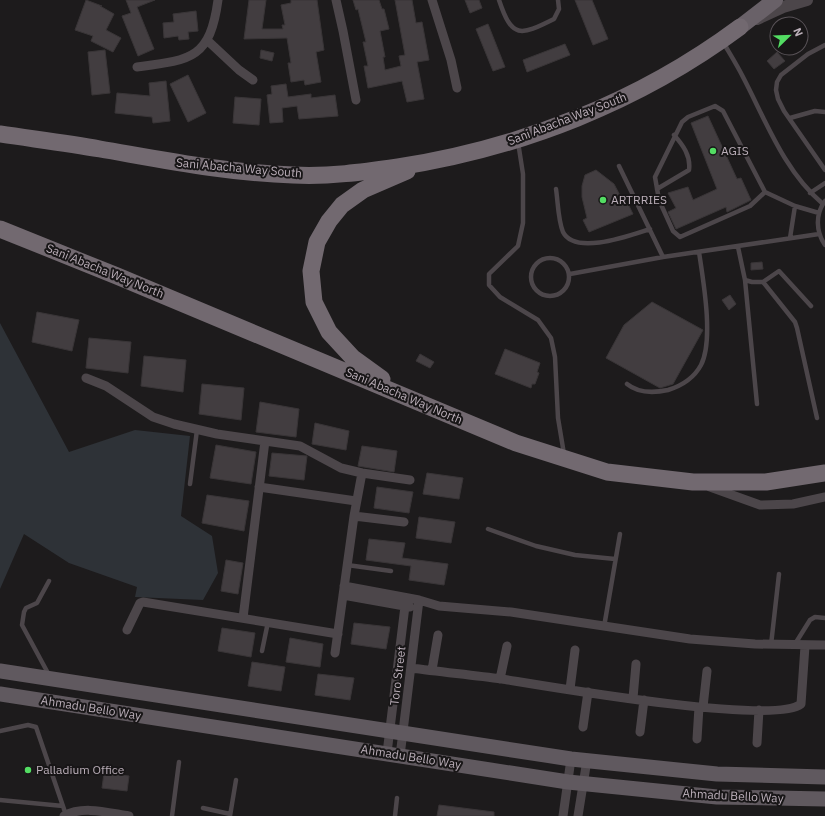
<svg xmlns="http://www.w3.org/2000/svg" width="825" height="816" viewBox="0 0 825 816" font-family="'IBM Plex Sans',sans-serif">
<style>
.green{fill:#2e3237}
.building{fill:#423d40;stroke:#393537}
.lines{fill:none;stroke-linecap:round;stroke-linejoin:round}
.service{stroke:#4c464a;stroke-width:4.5}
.minor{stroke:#4c464a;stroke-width:9}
.tertiary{stroke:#4c464a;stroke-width:12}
.primary{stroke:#60595f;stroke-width:15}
.trunk{stroke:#696168;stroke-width:16}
.motorway{stroke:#726970;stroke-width:17}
.poi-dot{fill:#53dd63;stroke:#181617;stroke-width:1.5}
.labels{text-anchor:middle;stroke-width:4;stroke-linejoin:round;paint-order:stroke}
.street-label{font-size:12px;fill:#bbafb9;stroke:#181617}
.poi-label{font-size:12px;fill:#bbafb9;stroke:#181617;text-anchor:start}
</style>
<rect width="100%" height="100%" fill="#1d1b1c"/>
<path class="green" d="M0 323 69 452 135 430 190 436 181 516 212 536 218 573 203 600 135 597 137 587 69 563 24 534 0 589Z"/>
<path class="building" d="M86 0 102 6H100L114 14 106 30 121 38 113 52 91 41 93 36 75 30Z
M126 0H155L137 7 154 49 138 56 122 16 131 13Z
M249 0H266L262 29H283L282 25H285L281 5 291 3V0H317L324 50 316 52 321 82 305 85 304 80 291 82 288 63H291L287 38 244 39Z
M353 0H379L382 9H384L389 29 380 31 385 57H383L385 70 401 66 399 56 405 55 395 0H412L416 23 422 22 429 60 417 62 424 99 407 102 402 81 368 88 364 66H368L363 42H366L358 9 356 10Z
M465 0H479L482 8 470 13Z
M575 0H592L608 39 593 45Z
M196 11 198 31 188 32 189 39 179 40 178 36 164 38 163 23 174 22 173 14Z
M488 24 505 67 493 71 476 29Z
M565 44 570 55 527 72 523 60Z
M105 50 110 93 92 95 88 52Z
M261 50 274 53 272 61 260 58Z
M777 52 785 61 774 69 767 61Z
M188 75 206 113 188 122 170 84Z
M166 81 170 121 153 123 152 117 115 113 117 93 150 96 149 83Z
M286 84 288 97 311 94V98L335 95 338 116 299 119 297 106 282 108 283 122 270 123 267 95 272 94 271 86Z
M235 97 261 99 259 125 233 123Z
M708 116 737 179 741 178 751 200 727 212 726 207 676 229 668 212 676 208 668 193 688 187 693 200 717 189 691 123Z
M596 170 614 184 624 203 628 204 633 214 589 232 583 220 587 218 582 197V186L585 175Z
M762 262 763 269 751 270V263Z
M730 295 736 304 729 310 722 300Z
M652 302 703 330 673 384 660 388 606 358 624 325Z
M37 312 79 320 72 351 32 342Z
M89 338 131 342 128 373 86 368Z
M505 349 540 363 537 372 539 373 535 384H532L531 388 495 374Z
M420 354 434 362 430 368 416 361Z
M144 356 186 360 183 392 141 386Z
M202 384 244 388 241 420 199 414Z
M260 402 299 409 296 437 256 432Z
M315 423 349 431 346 450 312 444Z
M216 445 256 452 251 484 210 478Z
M362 446 397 451 394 472 358 466Z
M272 453 307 456 304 480 269 476Z
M427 473 463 478 459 499 423 494Z
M377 487 413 492 409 513 374 508Z
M207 495 249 501 244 531 202 523Z
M419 517 455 522 451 543 416 538Z
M369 539 405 543 402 558 448 564 444 585 409 580 411 566 366 560Z
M226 560 243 563 238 594 221 591Z
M354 623 390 627 386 649 351 644Z
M222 628 255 633 251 657 218 651Z
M290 638 323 644 320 667 286 662Z
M252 662 285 667 281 691 248 686Z
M318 674 354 678 350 700 315 695Z
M104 773 129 776 127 791 102 788Z
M439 805 494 812V816H437Z"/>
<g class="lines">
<path class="service" d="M499 0C512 39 520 36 554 19L559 9 558 0
M723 42C730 54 737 65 743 77 766 121 784 171 823 204
M825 45 808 54 781 75 777 82 776 90 778 99 784 111 825 170
M790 118 815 111 825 112
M518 142 523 174V223L518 246 489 274V285L500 297 538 320 551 338 555 357 558 418 564 454
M619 166 663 257
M556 189C558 202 558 220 563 232 575 256 631 235 650 229
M657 189 689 170C691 156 683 145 674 135
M765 192 723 111 715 106 688 117 682 122 655 177 659 200 673 231 680 237 750 206 765 192 795 206 819 213
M810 193 825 183
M825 201C815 214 816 232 825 245
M790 238 795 206
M738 247 745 280 752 282H763L795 322 797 328 817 418
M531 277a19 19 0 1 1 38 0a19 19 0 1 1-38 0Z
M570 274 663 257 819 234
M745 280 757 404
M763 282 779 271 811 306
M627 384C638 393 654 393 668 390 681 386 694 378 701 365 714 340 703 279 699 252
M190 484 197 430
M488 529 536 546 575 555 615 559
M347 565 391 571
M49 581 37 603 26 608 24 612 22 625 49 675
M604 627 620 534
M795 644 810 620 815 617 825 618
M771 645 779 574
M262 651 268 622
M0 731 28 725 36 727 66 815
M0 800 63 806
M203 808 230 814
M172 816 179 762
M230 816 236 780
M395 816 397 798"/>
<path class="minor" d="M336 0 343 31 356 100
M432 0 451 60 457 88
M208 41 239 70 253 80
M137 67C191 60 210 59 218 0
M86 378 106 386 153 417 174 424 217 434 300 446 341 468 362 473 410 480
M259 487 356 501
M710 487 760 505 793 504 825 497
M354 516 404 522
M344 586 419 600 439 606 511 612 690 639 755 644 825 645
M343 595 410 607
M243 618 265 441
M127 630 140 603 143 602 338 634
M335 653 354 516 362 473
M411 668C441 672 472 675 502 679 546 686 774 726 801 704L805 646
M432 670 438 635
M500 679 507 646
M570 689 575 650
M633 698 636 664
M703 707 707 671
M583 727 588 692
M640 732 644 700
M697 739 699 707
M757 743 759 710
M387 753 406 598
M400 756 419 600
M64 816C83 805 109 813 129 816
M563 816 571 759
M578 816 587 760"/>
<path class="tertiary" d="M757 19 783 7 807 0"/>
<path class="primary" d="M0 671 571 759 717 774 825 777
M0 694 568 782 717 797 825 799"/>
<path class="trunk" d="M740 27 775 0"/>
<path class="motorway" d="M0 134C33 139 67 143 100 149 164 160 228 173 293 175 328 177 363 172 398 167 521 148 639 102 740 27
M0 229 117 276 516 443 607 472 693 482H766L825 473
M382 379 353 358 329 332 314 302 311 271 317 242 329 221 342 205 363 190 407 171"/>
</g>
<g class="poi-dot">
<circle cx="713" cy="151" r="4"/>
<circle cx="603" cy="200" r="4"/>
<circle cx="28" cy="770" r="4"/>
</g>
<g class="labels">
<g class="street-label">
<text transform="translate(567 119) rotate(-21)" y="4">Sani Abacha Way South</text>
<text transform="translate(239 168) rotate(5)" y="4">Sani Abacha Way South</text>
<text transform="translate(105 271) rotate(22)" y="4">Sani Abacha Way North</text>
<text transform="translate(404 396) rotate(23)" y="4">Sani Abacha Way North</text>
<text transform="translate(398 676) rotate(-83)" y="4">Toro Street</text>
<text transform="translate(91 708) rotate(9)" y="4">Ahmadu Bello Way</text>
<text transform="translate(411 757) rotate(9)" y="4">Ahmadu Bello Way</text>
<text transform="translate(733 796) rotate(3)" y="4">Ahmadu Bello Way</text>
</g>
<g class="poi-label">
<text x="721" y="155">AGIS</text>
<text x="611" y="204">ARTRRIES</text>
<text x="36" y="774">Palladium Office</text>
</g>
</g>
<g transform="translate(789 36) rotate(67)"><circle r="19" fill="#181617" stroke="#595358"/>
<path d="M0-3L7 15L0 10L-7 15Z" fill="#53dd63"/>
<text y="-6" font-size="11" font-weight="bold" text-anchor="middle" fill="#bbafb9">N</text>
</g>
</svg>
